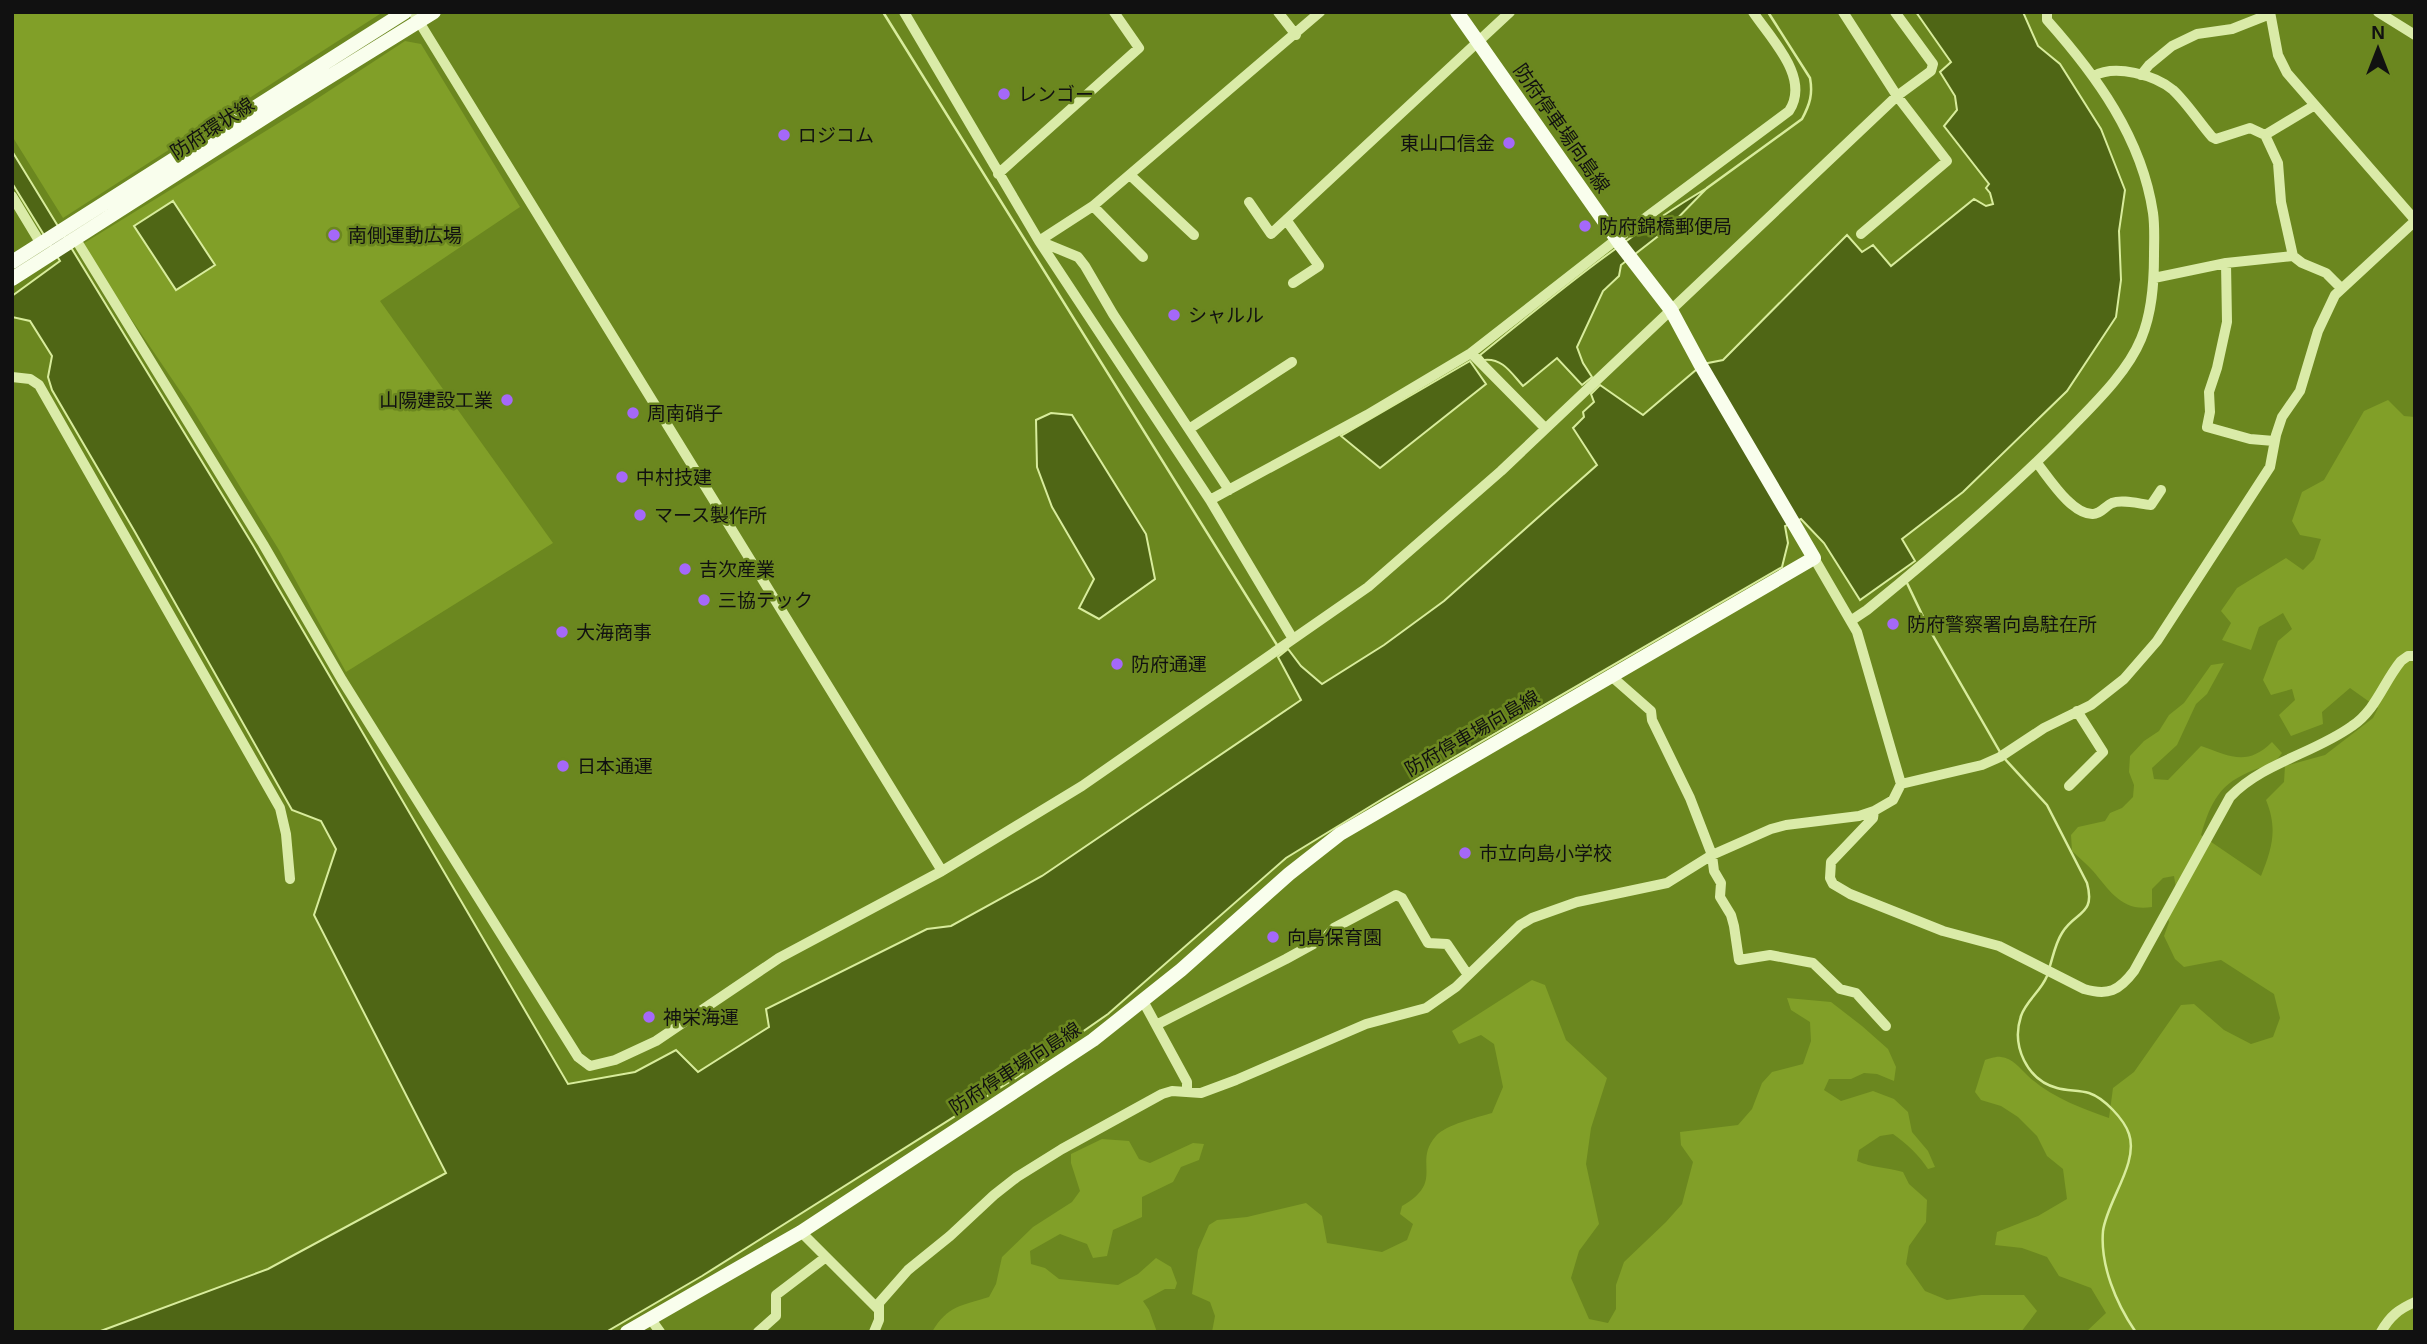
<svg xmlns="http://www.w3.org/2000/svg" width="2427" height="1344" viewBox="0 0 2427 1344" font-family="Helvetica,'Noto Sans JP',sans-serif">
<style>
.green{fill:#819f28}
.water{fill:#4f6615;stroke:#d8ec9c;stroke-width:2}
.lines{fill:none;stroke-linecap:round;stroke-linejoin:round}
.stream{stroke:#d8ec9c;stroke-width:2.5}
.minor{stroke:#daeba8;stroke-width:10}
.major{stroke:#f9feed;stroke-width:14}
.poi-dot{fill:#a568f9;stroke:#6b871f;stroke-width:2.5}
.labels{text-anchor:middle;stroke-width:5;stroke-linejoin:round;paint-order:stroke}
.poi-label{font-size:19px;fill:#111;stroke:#6b871f;text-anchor:start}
.street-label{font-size:19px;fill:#111;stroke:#6b871f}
</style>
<rect width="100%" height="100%" fill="#6b871f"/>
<path class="green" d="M12 12H383L63 218 12 136Z
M405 41 421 44 520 207 380 301 553 543 346 672 279 550 191 407 81 245 303 108Z
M2388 400 2404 416 2415 417V1332H2086L2106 1313 2091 1288 2059 1276 2047 1257 2022 1248 1995 1245 1997 1232 2038 1216 2067 1199 2063 1169 2047 1156 2037 1136 2018 1117 2001 1106 1981 1100 1975 1092 1985 1060C1989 1059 1996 1056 2001 1057 2012 1058 2020 1068 2027 1075 2050 1097 2081 1108 2109 1118L2113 1088 2134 1072 2181 1005 2194 1004 2224 1030 2251 1044 2273 1037 2280 1018 2274 994 2221 960 2184 967 2175 959 2164 936 2169 922 2165 907 2176 888 2174 876 2163 878 2152 889V907C2122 912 2110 891 2093 871 2087 864 2079 858 2072 851L2071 835 2078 827 2105 821 2110 813 2122 808 2133 797 2134 785 2129 772 2130 756 2144 741 2159 731 2169 715 2184 703 2211 665 2224 663 2207 694 2196 704 2177 745 2152 768 2154 779 2168 780 2201 746C2230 756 2247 767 2272 742L2282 753C2273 766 2268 765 2254 770 2220 783 2211 801 2201 835L2261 876C2272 849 2278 829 2266 800L2284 782 2285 766 2325 755 2373 718 2378 708 2350 688 2322 712 2323 724 2291 736 2279 715 2295 700 2292 689 2271 695 2263 680 2278 641 2292 629 2283 613 2259 627 2251 650 2222 640 2231 623 2221 611 2237 588 2286 558 2303 570 2314 559 2321 539 2300 535 2292 521 2302 492 2324 480 2364 411Z
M1532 980 1545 985 1566 1040 1607 1078 1591 1128 1586 1164 1599 1224 1579 1251 1571 1278 1589 1319 1608 1323 1616 1309V1285L1624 1262 1666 1222 1682 1204 1693 1162 1681 1145 1680 1132 1738 1125 1752 1109 1762 1083 1772 1072 1803 1064 1811 1041 1810 1022 1791 1010 1787 998 1831 1002 1862 1026 1888 1049 1896 1067 1894 1081 1877 1074 1864 1073 1851 1079H1829L1824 1090 1841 1101 1873 1091 1894 1099 1908 1112 1912 1132 1928 1151 1935 1167 1928 1169C1919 1155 1907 1144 1893 1134L1880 1136 1859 1150 1857 1161C1872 1168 1887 1167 1903 1172L1909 1184 1927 1200 1926 1222 1909 1246 1906 1264 1925 1291 1947 1300 1981 1295H2024L2037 1311 2021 1332H1212L1215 1316 1210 1302 1192 1294 1198 1250 1209 1225 1217 1220 1247 1217 1306 1203 1322 1216 1327 1243 1382 1252 1407 1240 1413 1224 1400 1214 1402 1206C1446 1181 1412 1163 1436 1136 1445 1125 1478 1117 1492 1113L1503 1087 1494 1044 1481 1035 1459 1044 1452 1031Z
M1102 1139 1129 1141 1139 1159 1150 1163 1193 1143 1204 1144 1199 1160 1181 1167 1173 1182 1142 1197V1217L1113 1230 1107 1256 1093 1258 1087 1244 1060 1234 1030 1251 1031 1264 1045 1268 1059 1279 1118 1285 1138 1274 1156 1258 1171 1267 1177 1283 1175 1289H1165L1143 1301 1149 1310 1157 1332H932C948 1305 961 1306 989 1297L996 1284 1002 1257 1033 1227 1072 1202 1080 1191 1071 1163V1154Z"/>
<path class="water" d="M1916 12H2023L2038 46 2060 64 2101 129 2125 190 2119 231 2121 280 2116 317 2067 391 1963 492 1902 539 1915 561 1860 600 1824 543 1801 519 1785 526 1788 543 1782 567 1384 798 1286 858 1108 1014 1022 1074 702 1276 606 1332H98L268 1269 446 1173 314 915 336 849 321 821 292 810 135 532 52 390 48 377 52 356 30 321 12 317V296L60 261 12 183V151L253 545 568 1084 635 1072 676 1050 698 1072 769 1027 766 1009 927 929 951 926 1042 876 1301 700 1278 657 1288 649 1301 666 1322 684 1384 645 1444 601 1597 465 1573 428 1584 417 1583 412 1594 402 1591 394 1600 385 1643 415 1703 364 1723 360 1847 235 1862 252 1873 245 1891 266 1974 199 1986 206 1993 204 1990 193 1986 188 1989 184 1944 126 1957 110 1955 96 1940 72 1951 62Z
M1707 188 1666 230 1621 265 1619 276 1603 291 1577 347 1583 363 1592 377 1582 385 1557 358 1523 386C1511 373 1503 358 1484 360L1480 355C1553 296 1626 236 1707 188Z
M173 201 215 265 176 290 134 226Z
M1470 361 1486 384 1380 468 1341 436Z
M1051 413 1072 415 1146 534 1155 579 1099 619 1079 608 1094 579 1052 507 1037 467 1036 420Z"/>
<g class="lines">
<path class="stream" d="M883 12 1277 645
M1707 188 1802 119C1810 104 1813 94 1810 78L1768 12
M1907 583 1928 627 2000 752
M2004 758 2047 805 2087 883C2096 916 2075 911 2062 933 2055 944 2053 957 2049 969
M2047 976C2041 991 2026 1001 2021 1016 2011 1046 2027 1080 2057 1088 2067 1091 2079 1090 2089 1093 2104 1098 2124 1119 2129 1134 2139 1163 2107 1201 2103 1231 2100 1265 2116 1303 2135 1331"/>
<path class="minor" d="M413 12 942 871
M904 12 1039 241 1210 500 1293 639
M1278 12 1296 35
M1843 12 1897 96 1947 161 1861 234
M2270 12 2278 55 2287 73 2415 220
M2378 12 2415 35
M2141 75 2149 65 2172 46 2197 34 2232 29 2270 14
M2094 76C2115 64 2155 75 2173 90 2187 103 2199 122 2212 137L2216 139 2250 128 2265 135 2278 163 2281 202 2293 256 2302 263 2326 273 2341 288
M2265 135 2315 105
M998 174 1139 48 1114 12
M1130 175 1194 235
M12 196 41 244
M1249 202 1271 234 1510 12
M1093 206 1143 257
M1287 221 1319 266 1293 283
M75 238 263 544 342 680 578 1057 590 1066 615 1060 656 1041 779 958 942 871 1082 786 1368 587 1501 471 1897 96 1931 71 1933 64 1895 12
M1039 241 1093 206 1320 12
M1039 241 1078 257 1085 266 1113 314 1229 490
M2226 263 2227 322 2217 368 2209 392 2210 412 2207 427 2250 439 2274 441
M2154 278 2226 263 2293 256
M1471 353 1545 428
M12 377 30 379 39 385 280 808 286 834 290 879
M1189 429 1292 362
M2037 463C2049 478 2072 515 2093 514 2101 514 2105 506 2112 503 2122 499 2140 504 2151 505L2161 490
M1210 500 1367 415 1471 353 1617 239 1789 111C1811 78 1771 39 1753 12
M1814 558 1857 632 1901 784
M1852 620 1867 610C1937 553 2005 495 2069 430 2094 404 2127 373 2141 339 2152 313 2154 284 2154 255 2154 242 2155 227 2153 213 2142 138 2096 75 2047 20V12
M1610 675 1651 711 1652 720 1690 798 1712 855 1714 871 1721 883 1720 897 1731 915 1734 926 1739 960 1770 955 1813 963 1840 989 1856 993 1886 1026
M2069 786 2103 752 2077 711
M1874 811 1873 818 1831 862 1830 878 1833 884 1850 894 1943 931 1999 946 2084 989C2108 996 2119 991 2134 971L2230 797C2262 763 2315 753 2352 726 2376 710 2383 683 2401 661L2408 656H2415
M1143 1001 1187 1082V1092
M1156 1025 1286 959 1326 937 1334 928 1396 895 1402 898 1428 943 1447 944 1468 975
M801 1232 878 1309
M650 1318 660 1332
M758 1332 776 1316V1295L826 1257
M874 1332 879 1320V1303L908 1270 950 1236 994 1195 1017 1177 1062 1149 1162 1094 1172 1091 1201 1093 1236 1080 1366 1024 1426 1008 1456 987 1520 925 1532 918 1577 902 1667 883 1712 855 1771 829 1786 825 1859 816 1874 811 1893 800 1901 784 1982 765 2000 757 2044 728 2091 705 2124 679 2157 641 2270 467 2276 435 2282 417 2300 391 2318 331 2335 295 2415 221
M2381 1332C2390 1316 2399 1309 2415 1302"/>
<path class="major" d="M12 262 405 12
M12 279 287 103 434 12
M627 1332 801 1232 1093 1040 1181 970 1289 874 1340 834 1814 558 1700 364 1671 310 1620 244 1457 12"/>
</g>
<g class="poi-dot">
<circle cx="1004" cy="94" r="7"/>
<circle cx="784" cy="135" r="7"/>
<circle cx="1509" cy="143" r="7"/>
<circle cx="1585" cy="226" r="7"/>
<circle cx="334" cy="235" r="7"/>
<circle cx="1174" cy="315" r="7"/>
<circle cx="507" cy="400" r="7"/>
<circle cx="633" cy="413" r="7"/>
<circle cx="622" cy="477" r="7"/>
<circle cx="640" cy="515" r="7"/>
<circle cx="685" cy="569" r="7"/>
<circle cx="704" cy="600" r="7"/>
<circle cx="1893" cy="624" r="7"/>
<circle cx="562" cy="632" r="7"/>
<circle cx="1117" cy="664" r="7"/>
<circle cx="563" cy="766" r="7"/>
<circle cx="1465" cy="853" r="7"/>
<circle cx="1273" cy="937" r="7"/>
<circle cx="649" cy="1017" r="7"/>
</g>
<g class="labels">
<g class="poi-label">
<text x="1018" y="101">レンゴー</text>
<text x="798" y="142">ロジコム</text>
<text x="1495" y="150" text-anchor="end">東山口信金</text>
<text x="1599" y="233">防府錦橋郵便局</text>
<text x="348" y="242">南側運動広場</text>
<text x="1188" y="322">シャルル</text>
<text x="493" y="407" text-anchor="end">山陽建設工業</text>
<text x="647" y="420">周南硝子</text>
<text x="636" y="484">中村技建</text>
<text x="654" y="522">マース製作所</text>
<text x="699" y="576">吉次産業</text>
<text x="718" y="607">三協テック</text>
<text x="1907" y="631">防府警察署向島駐在所</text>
<text x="576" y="639">大海商事</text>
<text x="1131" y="671">防府通運</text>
<text x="577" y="773">日本通運</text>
<text x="1479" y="860">市立向島小学校</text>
<text x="1287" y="944">向島保育園</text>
<text x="663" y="1024">神栄海運</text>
</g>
<g class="street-label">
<text transform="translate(212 128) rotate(-33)" y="7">防府環状線</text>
<text transform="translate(1562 128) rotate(55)" y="7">防府停車場向島線</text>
<text transform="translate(1472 733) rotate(-30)" y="7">防府停車場向島線</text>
<text transform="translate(1015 1068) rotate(-33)" y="7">防府停車場向島線</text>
</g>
</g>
<rect width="2427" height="1344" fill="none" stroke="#111111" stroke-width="28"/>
<g transform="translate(2378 49)" stroke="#6b871f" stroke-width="5" paint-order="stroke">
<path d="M0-5L12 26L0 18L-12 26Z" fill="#111111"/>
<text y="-10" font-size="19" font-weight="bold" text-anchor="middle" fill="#111111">N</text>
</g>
</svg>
